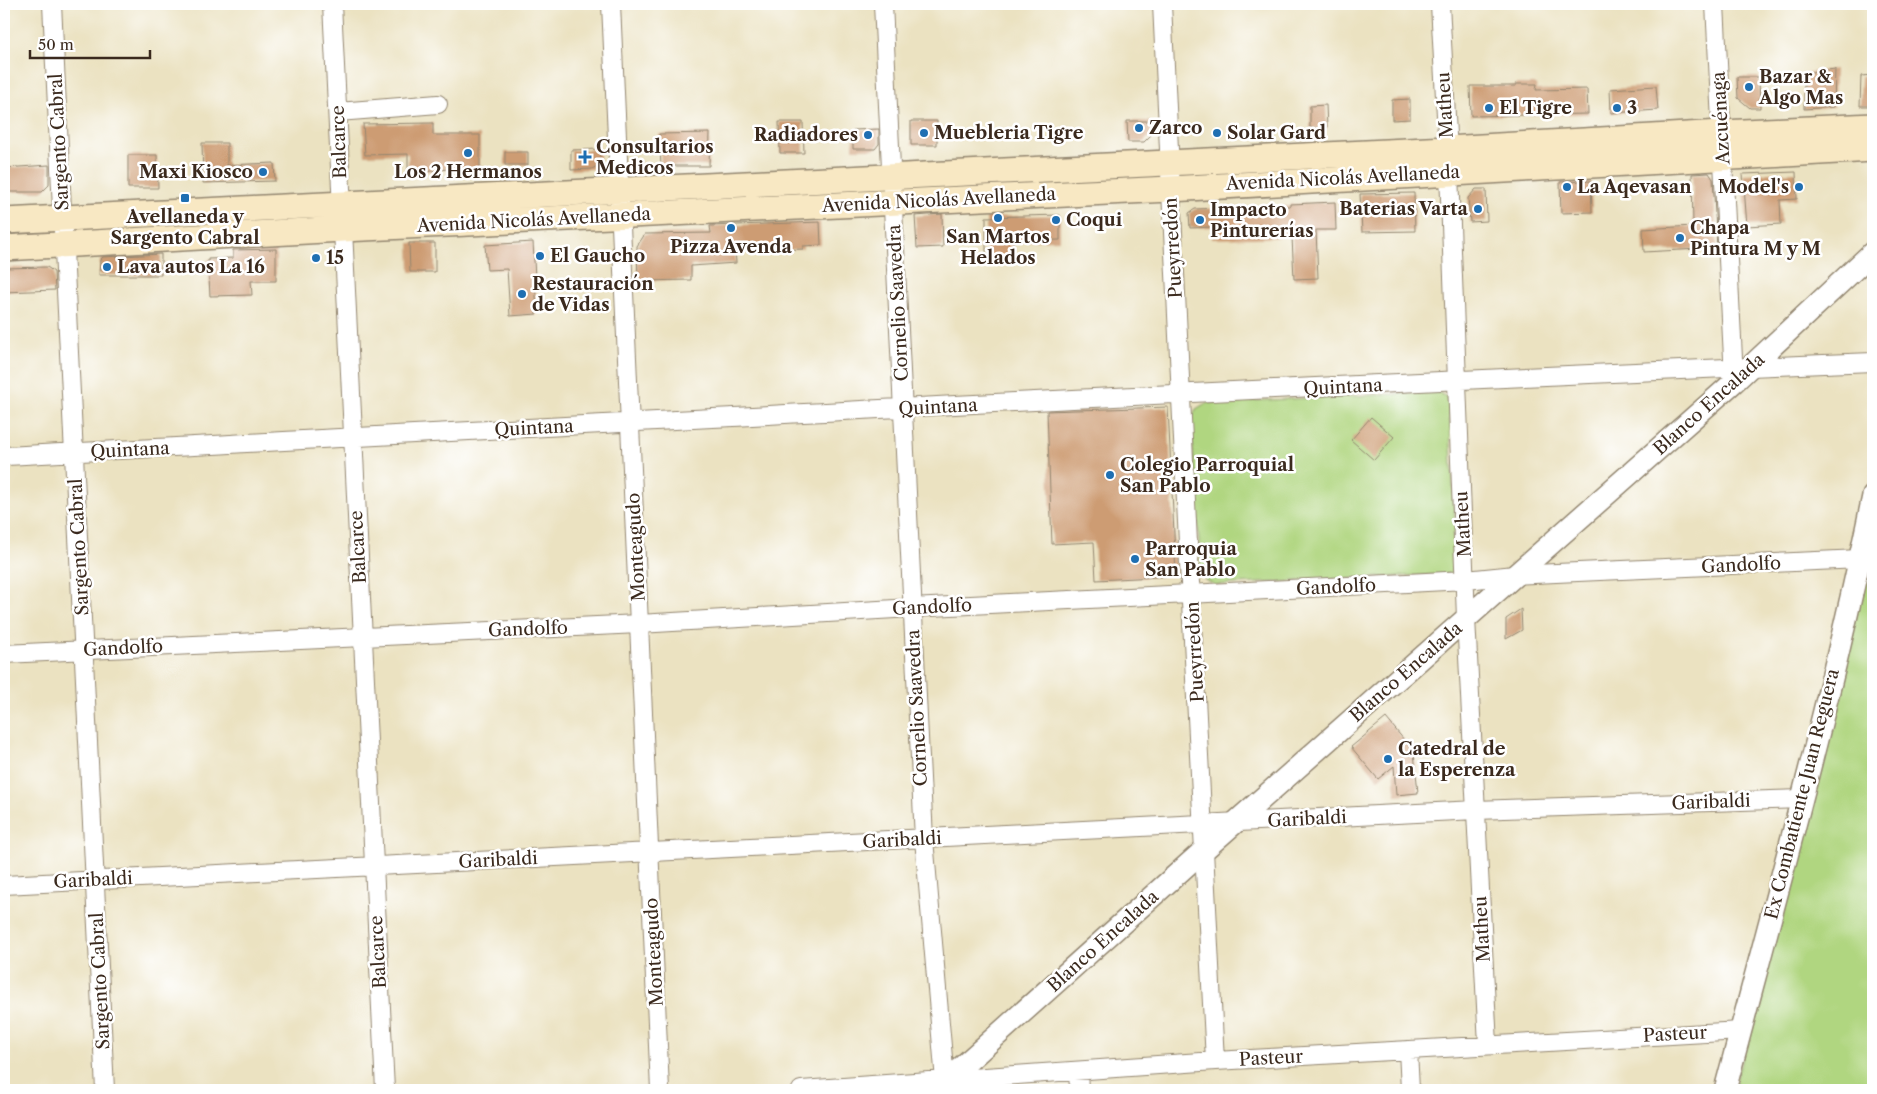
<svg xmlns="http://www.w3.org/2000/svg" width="1877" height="1094" viewBox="0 0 1877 1094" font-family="'Libre Caslon Text',serif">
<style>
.green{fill:#b0d680;stroke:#76804f}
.building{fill:#cd9c73}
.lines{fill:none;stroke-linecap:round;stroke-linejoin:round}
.minor-casing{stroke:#938670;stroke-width:20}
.tertiary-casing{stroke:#938670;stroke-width:24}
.secondary-casing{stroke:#938670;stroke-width:28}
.minor{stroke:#fff;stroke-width:18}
.tertiary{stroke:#fff;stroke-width:21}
.secondary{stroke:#f8e8c3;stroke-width:25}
.poi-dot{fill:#1f6fb2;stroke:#fff;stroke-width:2}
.labels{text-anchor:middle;stroke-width:5;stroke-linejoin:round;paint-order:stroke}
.poi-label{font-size:18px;font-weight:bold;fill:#3b2a1e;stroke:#fff;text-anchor:start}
.street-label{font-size:18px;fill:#3b2a1e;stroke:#fff}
</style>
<rect width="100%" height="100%" fill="#fff"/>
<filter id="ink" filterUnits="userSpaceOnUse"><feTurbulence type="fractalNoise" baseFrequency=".02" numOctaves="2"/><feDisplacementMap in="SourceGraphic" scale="10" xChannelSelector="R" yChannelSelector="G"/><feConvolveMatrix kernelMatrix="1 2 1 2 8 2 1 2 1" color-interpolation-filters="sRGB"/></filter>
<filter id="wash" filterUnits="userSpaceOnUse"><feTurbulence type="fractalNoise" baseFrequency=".0096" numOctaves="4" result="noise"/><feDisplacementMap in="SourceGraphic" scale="20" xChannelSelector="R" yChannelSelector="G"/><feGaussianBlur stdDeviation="1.12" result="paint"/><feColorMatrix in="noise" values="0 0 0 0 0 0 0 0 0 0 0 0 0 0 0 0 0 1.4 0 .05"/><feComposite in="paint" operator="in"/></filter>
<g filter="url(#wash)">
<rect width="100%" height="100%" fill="#ebe2c1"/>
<path class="green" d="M1438 392 1447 397 1449 405 1457 565 1455 571 1448 574 1215 585 1205 580 1201 572 1191 419 1196 409 1206 403Z
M1873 525V1090H1734Z"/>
<g id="blocks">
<path class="building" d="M1835 69 1834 107 1804 109V73Z
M1873 75V106H1860L1861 76Z
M1737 77H1759L1760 108H1750L1738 98Z
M1516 84H1537L1536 90 1587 89 1588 114 1471 116 1470 86H1516Z
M1656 86 1658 110 1611 113 1610 89Z
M1410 99V119L1392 120V100Z
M1326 105 1327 128H1310V106Z
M911 121H937V145H911Z
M1127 121H1151V135L1144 142H1128Z
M779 122H803L804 153H780Z
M433 123V135H480V171H455V168L408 174V154L365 155 363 124Z
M879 129V144L875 149H853V130Z
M710 133 709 166H661L659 134Z
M202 143H227V165L274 163 275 181 203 183Z
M600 149V164L592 169 571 170V150Z
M505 152H528V165H505Z
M128 155H157L158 188H128Z
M49 165V185L42 192H4V168Z
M1796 172 1797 199 1780 200 1781 224 1747 226 1743 174Z
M1709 173 1713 179 1717 248 1644 252 1643 229 1693 226 1692 174Z
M1591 181 1592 212 1561 213 1560 182Z
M1476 189H1486L1487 221 1470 222 1468 198Z
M1414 193 1415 231 1362 232 1360 194Z
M1335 202 1336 230H1316L1318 278 1294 279 1292 237 1212 239V227L1190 228 1189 213 1195 209 1290 206V204Z
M942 214 943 247 917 248 915 216Z
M1060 215V240L1013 241V257H986V217Z
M820 222 821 245 803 246V249L782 250V247L735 248 736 263 691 266V280L638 281 637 246 645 234 711 233 710 226Z
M533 242 537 314 510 316 507 269 487 270 485 245Z
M409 243H435V272H410Z
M276 249V281H251L252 295 210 296 208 259 233 258V250Z
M161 254V275H99L100 260 103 257Z
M47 267 54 272 55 290 4 292V268Z
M1168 407 1176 576 1096 580 1094 542 1052 544 1047 411Z
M1371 417 1394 437 1374 460 1351 440Z
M1521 609 1522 630 1506 639V619Z
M1386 718 1414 752 1418 793 1396 795 1394 766 1378 779 1351 747Z"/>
</g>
</g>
<g filter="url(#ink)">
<use href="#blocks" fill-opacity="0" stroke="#938670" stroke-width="1"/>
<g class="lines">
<defs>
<path id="minor" d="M52 4 105 1090
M332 4 385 1090
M611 4 660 1090
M883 4 924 839 945 1081
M1162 4C1177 356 1197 709 1215 1061
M1440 4 1449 172 1466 618 1488 1045
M1715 4 1734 378
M338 112 438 104
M4 456C627 423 1250 387 1873 362
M4 654 639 624 912 608 1466 580 1515 575 1860 559
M4 885 1476 810 1801 799
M1408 1050 1410 1090
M1078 1071 1079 1090
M801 1090 1215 1061 1741 1031"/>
<path id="tertiary" d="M936 1090 1204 850 1734 382 1873 252
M1725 1090C1777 893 1832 696 1873 496"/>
<path id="secondary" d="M4 221 1447 149 1722 133 1873 126
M4 248 343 229 1170 189 1873 149"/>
</defs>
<use href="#minor" class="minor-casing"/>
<use href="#tertiary" class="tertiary-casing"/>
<use href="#secondary" class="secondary-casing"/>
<use href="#minor" class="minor"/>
<use href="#tertiary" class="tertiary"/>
<use href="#secondary" class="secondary"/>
</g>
</g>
<g class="poi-dot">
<circle cx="1749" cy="87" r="5"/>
<circle cx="1489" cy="108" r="5"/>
<circle cx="1617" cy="108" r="5"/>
<circle cx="1139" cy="128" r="5"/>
<circle cx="924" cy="133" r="5"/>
<circle cx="1217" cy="133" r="5"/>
<circle cx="868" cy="135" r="5"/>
<circle cx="468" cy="153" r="5"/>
<path d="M582.5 149.5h5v5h5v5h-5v5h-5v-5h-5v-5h5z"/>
<circle cx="263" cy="172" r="5"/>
<circle cx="1567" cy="187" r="5"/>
<circle cx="1799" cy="187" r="5"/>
<rect x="180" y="193" width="10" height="10" rx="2.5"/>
<circle cx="1478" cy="209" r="5"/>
<circle cx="998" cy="218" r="5"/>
<circle cx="1056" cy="220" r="5"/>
<circle cx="1200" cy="220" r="5"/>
<circle cx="731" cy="228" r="5"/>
<circle cx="1680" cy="238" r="5"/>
<circle cx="540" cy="256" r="5"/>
<circle cx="316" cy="258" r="5"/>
<circle cx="107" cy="267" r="5"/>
<circle cx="522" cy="294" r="5"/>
<circle cx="1110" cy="475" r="5"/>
<circle cx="1135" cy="559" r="5"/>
<circle cx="1388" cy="759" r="5"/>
</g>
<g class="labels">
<g class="poi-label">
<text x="1759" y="83">Bazar &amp;<tspan x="1759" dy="21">Algo Mas</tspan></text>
<text x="1499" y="114">El Tigre</text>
<text x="1627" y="114">3</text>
<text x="1149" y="134">Zarco</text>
<text x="934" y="139">Muebleria Tigre</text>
<text x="1227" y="139">Solar Gard</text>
<text x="858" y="141" text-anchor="end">Radiadores</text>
<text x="596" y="153">Consultarios<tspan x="596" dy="21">Medicos</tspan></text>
<text x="253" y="178" text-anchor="end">Maxi Kiosco</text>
<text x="468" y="178" text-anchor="middle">Los 2 Hermanos</text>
<text x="1577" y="193">La Aqevasan</text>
<text x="1789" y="193" text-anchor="end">Model's</text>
<text x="1468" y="215" text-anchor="end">Baterias Varta</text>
<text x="1210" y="216">Impacto<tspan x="1210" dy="21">Pinturerías</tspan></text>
<text x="185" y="223" text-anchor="middle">Avellaneda y<tspan x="185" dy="21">Sargento Cabral</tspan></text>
<text x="1066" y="226">Coqui</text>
<text x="1690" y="234">Chapa<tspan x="1690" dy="21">Pintura M y M</tspan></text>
<text x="998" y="243" text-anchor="middle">San Martos<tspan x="998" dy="21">Helados</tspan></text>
<text x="731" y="253" text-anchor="middle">Pizza Avenda</text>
<text x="550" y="262">El Gaucho</text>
<text x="326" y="264">15</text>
<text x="117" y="273">Lava autos La 16</text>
<text x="532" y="290">Restauración<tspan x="532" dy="21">de Vidas</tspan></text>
<text x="1120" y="471">Colegio Parroquial<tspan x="1120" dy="21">San Pablo</tspan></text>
<text x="1145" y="555">Parroquia<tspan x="1145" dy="21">San Pablo</tspan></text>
<text x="1398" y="755">Catedral de<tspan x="1398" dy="21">la Esperenza</tspan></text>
</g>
<g class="street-label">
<text transform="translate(1445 105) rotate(-93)" y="6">Matheu</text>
<text transform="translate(1721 118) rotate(-93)" y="6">Azcuénaga</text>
<text transform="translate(59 142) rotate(-93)" y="6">Sargento Cabral</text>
<text transform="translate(339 142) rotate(-92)" y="6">Balcarce</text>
<text transform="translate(1343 178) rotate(-3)" y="6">Avenida Nicolás Avellaneda</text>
<text transform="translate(939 200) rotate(-3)" y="6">Avenida Nicolás Avellaneda</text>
<text transform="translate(534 220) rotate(-3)" y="6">Avenida Nicolás Avellaneda</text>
<text transform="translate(1173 248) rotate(-93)" y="6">Pueyrredón</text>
<text transform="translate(898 303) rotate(-93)" y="6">Cornelio Saavedra</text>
<text transform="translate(1343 387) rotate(-3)" y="6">Quintana</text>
<text transform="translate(1709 404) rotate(-42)" y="6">Blanco Encalada</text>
<text transform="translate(938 407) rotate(-3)" y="6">Quintana</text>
<text transform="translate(534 428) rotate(-3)" y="6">Quintana</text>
<text transform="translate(130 450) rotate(-3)" y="6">Quintana</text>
<text transform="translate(1463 524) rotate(-93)" y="6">Matheu</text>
<text transform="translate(79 547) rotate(-93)" y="6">Sargento Cabral</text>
<text transform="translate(358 547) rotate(-93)" y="6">Balcarce</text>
<text transform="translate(636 547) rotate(-93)" y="6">Monteagudo</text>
<text transform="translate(1741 565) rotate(-3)" y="6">Gandolfo</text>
<text transform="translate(1336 587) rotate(-3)" y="6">Gandolfo</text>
<text transform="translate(932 607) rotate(-3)" y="6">Gandolfo</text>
<text transform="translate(528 629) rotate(-2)" y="6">Gandolfo</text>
<text transform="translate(123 648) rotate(-3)" y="6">Gandolfo</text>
<text transform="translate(1195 652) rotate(-93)" y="6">Pueyrredón</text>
<text transform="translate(1406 672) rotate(-41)" y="6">Blanco Encalada</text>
<text transform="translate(917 708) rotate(-93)" y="6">Cornelio Saavedra</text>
<text transform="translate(1802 794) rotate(-76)" y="6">Ex Combatiente Juan Reguera</text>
<text transform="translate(1711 802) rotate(-2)" y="6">Garibaldi</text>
<text transform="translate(1307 819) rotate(-3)" y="6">Garibaldi</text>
<text transform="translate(902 840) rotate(-3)" y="6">Garibaldi</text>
<text transform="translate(498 860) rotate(-3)" y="6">Garibaldi</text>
<text transform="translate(93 880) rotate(-3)" y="6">Garibaldi</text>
<text transform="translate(1482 929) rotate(-93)" y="6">Matheu</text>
<text transform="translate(1103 941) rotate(-42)" y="6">Blanco Encalada</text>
<text transform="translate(378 952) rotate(-93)" y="6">Balcarce</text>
<text transform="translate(654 952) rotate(-93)" y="6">Monteagudo</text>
<text transform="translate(100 981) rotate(-93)" y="6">Sargento Cabral</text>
<text transform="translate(1675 1034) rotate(-3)" y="6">Pasteur</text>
<text transform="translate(1271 1058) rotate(-3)" y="6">Pasteur</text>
</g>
</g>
<rect width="1877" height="1094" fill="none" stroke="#fff" stroke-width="20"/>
<path d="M30 50v8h120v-8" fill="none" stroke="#3b2a1e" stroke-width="2.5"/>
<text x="38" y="50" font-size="15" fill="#3b2a1e" stroke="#ffffff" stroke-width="4" paint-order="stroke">50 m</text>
</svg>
